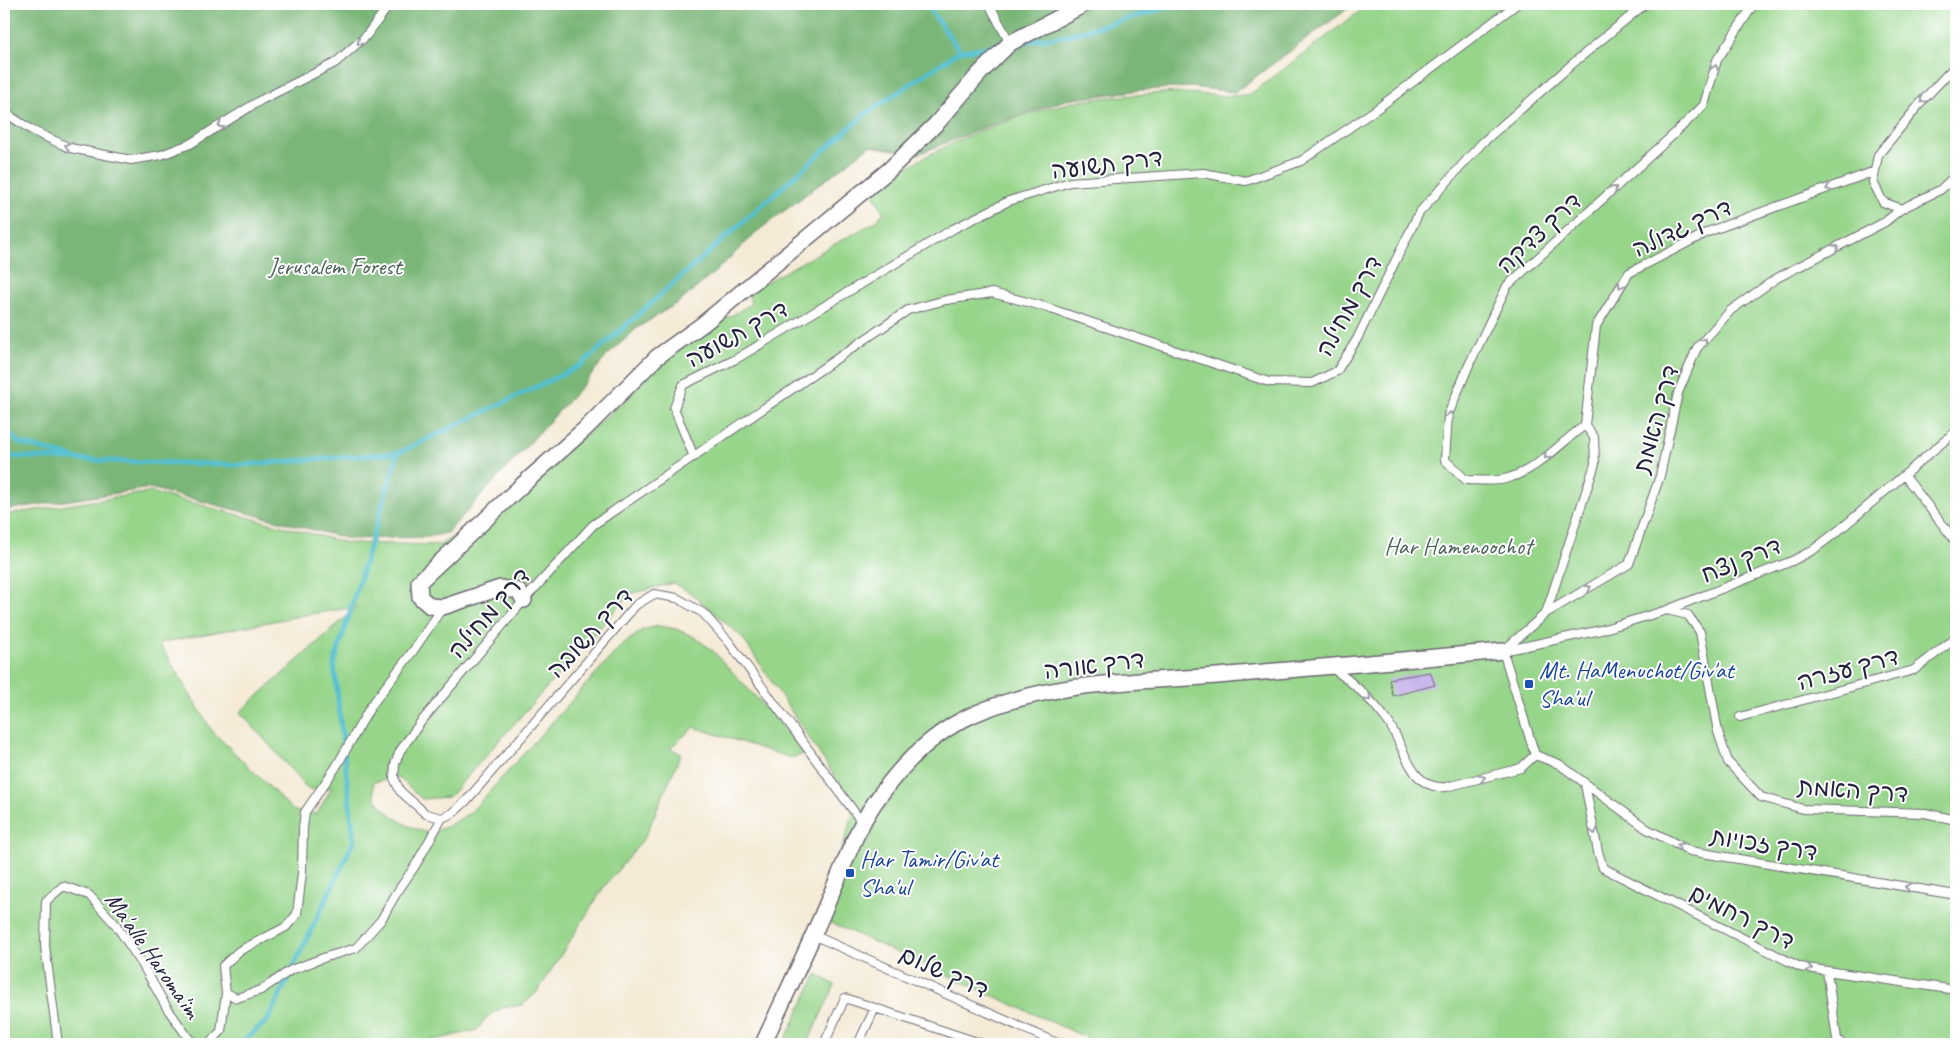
<svg xmlns="http://www.w3.org/2000/svg" width="1960" height="1048" viewBox="0 0 1960 1048" font-family="Caveat,'Playpen Sans Hebrew',sans-serif">
<style>
.green{fill:#97d58b;stroke:#5c7c63;fill-rule:evenodd}
.forest{fill:#79b677;stroke:#4e6c59}
.lines{fill:none;stroke-linecap:round;stroke-linejoin:round}
.stream{stroke:#54bfce;stroke-width:5}
.building{fill:#bda4e7}
.lane-casing{stroke:#6c6871;stroke-width:10}
.street-casing{stroke:#6c6871;stroke-width:18}
.lane{stroke:#fff;stroke-width:8}
.street{stroke:#fff;stroke-width:15}
.oneway{stroke:#9c9ca7}
.transit-dot{fill:#1a4fb4;stroke:#fff;stroke-width:2}
.labels{text-anchor:middle;stroke-width:4;stroke-linejoin:round;paint-order:stroke}
.street-label{font-size:24px;fill:#22223b;stroke:#fff}
.park-label{font-size:24px;fill:#4b6157;stroke:#fff}
.transit-label{font-size:24px;fill:#164399;stroke:#fff;text-anchor:start}
</style>
<rect width="100%" height="100%" fill="#fff"/>
<filter id="ink" filterUnits="userSpaceOnUse"><feTurbulence type="fractalNoise" baseFrequency=".02" numOctaves="2"/><feDisplacementMap in="SourceGraphic" scale="10" xChannelSelector="R" yChannelSelector="G"/><feConvolveMatrix kernelMatrix="1 2 1 2 8 2 1 2 1" color-interpolation-filters="sRGB"/></filter>
<filter id="wash" filterUnits="userSpaceOnUse"><feTurbulence type="fractalNoise" baseFrequency=".0096" numOctaves="4" result="noise"/><feDisplacementMap in="SourceGraphic" scale="20" xChannelSelector="R" yChannelSelector="G"/><feGaussianBlur stdDeviation="1.12" result="paint"/><feColorMatrix in="noise" values="0 0 0 0 0 0 0 0 0 0 0 0 0 0 0 0 0 1.4 0 .05"/><feComposite in="paint" operator="in"/></filter>
<g filter="url(#wash)">
<rect width="100%" height="100%" fill="#f4ead5"/>
<path class="green" d="M1369 4H1956V1044H1096V1042L820 918 855 807 742 637 691 593 673 583 630 594 449 797 422 799 399 778 373 782C374 786 373 793 375 797 383 812 412 832 429 831 445 830 458 820 471 812L619 648 642 630 659 626 676 629 694 637 711 649 779 722 804 754 791 758 694 727 670 748 681 754 645 837 604 887 538 991 523 1005 501 1008 486 1018 477 1030 417 1044H4V515L150 492 347 543 440 545 526 487 624 401 636 388 639 380 667 353 751 304 748 292 880 219 879 217 884 213 871 190C927 151 990 123 1057 106 1091 97 1127 96 1162 93 1189 90 1228 101 1252 93ZM357 607 240 712 309 790 332 787 317 814 294 811 212 731 159 643 310 614Z
M817 974 835 985 807 1044H783Z"/>
<path class="forest" d="M4 4H1354L1235 92 1191 87 1141 90 1066 100 985 127 918 154 870 146 759 230 716 271 682 300 637 328 606 357 582 386 447 533 427 537 349 539 150 488 4 510Z"/>
<g class="lines">
<path class="stream" d="M926 4 960 51
M1024 42 1069 35 1180 4
M4 428 19 443 73 457
M4 456 112 461 242 465 398 453 580 366 864 115 960 51 1003 45
M240 1044 268 1020 354 841 334 664 398 453"/>
</g>
<g id="blocks">
<path class="building" d="M1430 672 1435 685 1393 696 1389 679Z"/>
</g>
</g>
<g filter="url(#ink)">
<use href="#blocks" fill-opacity="0" stroke="#6c6871" stroke-width="1"/>
<g class="lines">
<defs>
<path id="lane" d="M989 4 1010 43
M4 112 33 131 70 148 131 160 161 155 190 144 261 100 335 63 366 36 390 4
M1901 209 1883 202 1873 182 1878 155 1923 100 1956 65
M1585 425C1559 444 1537 471 1505 479 1493 482 1478 480 1466 480L1445 460 1448 415 1468 367 1507 286 1673 135 1704 105 1717 60 1754 4
M694 457 674 408 683 385 736 359 953 229 1009 201 1070 182 1203 173 1246 181 1301 161 1378 108 1517 4
M1904 475 1956 542
M1667 610 1688 615 1700 632 1718 732 1728 762 1761 797 1803 809 1925 813 1956 820
M1546 613 1629 564 1660 476 1678 393 1697 348 1731 310 1777 278 1885 222 1901 209 1940 190 1956 175
M1503 651 1546 613 1595 464 1594 437 1585 425 1596 326 1629 273 1710 231 1875 171
M1503 651 1601 630 1667 610 1792 561 1813 550 1843 527 1956 431
M1503 651 1535 755
M1332 668C1353 682 1371 699 1386 719 1405 743 1408 790 1446 787L1521 768 1535 755
M1740 717 1914 670 1956 638
M1535 755 1559 764 1647 829 1690 851 1956 895
M1585 784 1598 852 1603 868 1800 967 1956 990
M442 818 426 814 400 791 394 778 395 764 400 751 420 723 524 600 593 525 908 310 946 300 992 293 1039 305 1269 382 1312 383 1337 371 1357 339 1419 213 1482 143 1577 60 1645 4
M442 818 415 866 396 894 381 920 356 948 326 957 291 970 261 990 237 998 226 993 223 966 239 951 286 927 297 914 302 873 303 828 305 812 336 767 371 706 413 651 443 607
M442 818 453 813 467 800 636 605 654 594 677 598 703 613 729 642 861 821
M813 935 1059 1044
M1827 971 1837 1039 1842 1044
M58 1044 45 946 46 901 63 886 89 895 116 925 142 964 167 1008 189 1039 197 1044
M209 1044 221 1031 226 993
M824 1044 845 998 983 1044
M858 1044 875 1008"/>
<path id="street" d="M524 600 518 591 500 588 443 607 430 606 420 597 419 582 520 487 585 429 657 357 703 324 889 170 937 123 980 73 1010 43 1085 4
M763 1044C786 994 810 945 831 894 847 859 857 825 881 794 905 761 935 732 972 715 1049 681 1135 682 1217 676 1312 668 1408 660 1503 651"/>
</defs>
<use href="#lane" class="lane-casing"/>
<use href="#street" class="street-casing"/>
<use href="#lane" class="lane"/>
<use href="#street" class="street"/>
</g>
<defs><path id="oneway-chevron" d="M-2-3.5L2.5 0L-2 3.5" fill="none" stroke-width="1.6" stroke-linecap="round" stroke-linejoin="round" transform="scale(1.25)"/></defs>
<g class="oneway">
<use href="#oneway-chevron" transform="translate(360 42) rotate(140)"/>
<use href="#oneway-chevron" transform="translate(1715 68) rotate(-74)"/>
<use href="#oneway-chevron" transform="translate(1923 100) rotate(131)"/>
<use href="#oneway-chevron" transform="translate(221 125) rotate(149)"/>
<use href="#oneway-chevron" transform="translate(68 146) rotate(-160)"/>
<use href="#oneway-chevron" transform="translate(1829 188) rotate(160)"/>
<use href="#oneway-chevron" transform="translate(1614 189) rotate(-42)"/>
<use href="#oneway-chevron" transform="translate(1836 248) rotate(-28)"/>
<use href="#oneway-chevron" transform="translate(1621 285) rotate(121)"/>
<use href="#oneway-chevron" transform="translate(1704 341) rotate(-48)"/>
<use href="#oneway-chevron" transform="translate(1450 415) rotate(-76)"/>
<use href="#oneway-chevron" transform="translate(1547 456) rotate(137)"/>
<use href="#oneway-chevron" transform="translate(1588 588) rotate(-30)"/>
<use href="#oneway-chevron" transform="translate(1368 698) rotate(47)"/>
<use href="#oneway-chevron" transform="translate(1482 778) rotate(-14)"/>
<use href="#oneway-chevron" transform="translate(1594 831) rotate(78)"/>
<use href="#oneway-chevron" transform="translate(1680 846) rotate(-153)"/>
<use href="#oneway-chevron" transform="translate(1908 887) rotate(-171)"/>
<use href="#oneway-chevron" transform="translate(1809 968) rotate(8)"/>
</g>
</g>
<g class="transit-dot">
<rect x="1524" y="679" width="10" height="10" rx="2.5"/>
<rect x="845" y="868" width="10" height="10" rx="2.5"/>
</g>
<g class="labels">
<g class="street-label">
<text transform="translate(1107 164) rotate(-7)" y="8">דרך תשועה</text>
<text transform="translate(1682 228) rotate(-25)" y="8">דרך גדולה</text>
<text transform="translate(1539 233) rotate(-43)" y="8">דרך צדקה</text>
<text transform="translate(1349 306) rotate(-61)" y="8">דרך מחילה</text>
<text transform="translate(737 334) rotate(-29)" y="8">דרך תשועה</text>
<text transform="translate(1656 419) rotate(-74)" y="8">דרך האמת</text>
<text transform="translate(1741 560) rotate(-22)" y="8">דרך נצח</text>
<text transform="translate(489 613) rotate(-49)" y="8">דרך מחילה</text>
<text transform="translate(590 633) rotate(-47)" y="8">דרך תשובה</text>
<text transform="translate(1094 665) rotate(-7)" y="8">דרך אורה</text>
<text transform="translate(1848 669) rotate(-15)" y="8">דרך עזרה</text>
<text transform="translate(1853 790) rotate(4)" y="8">דרך האמת</text>
<text transform="translate(1764 844) rotate(9)" y="8">דרך זכויות</text>
<text transform="translate(1742 917) rotate(27)" y="8">דרך רחמים</text>
<text transform="translate(153 955) rotate(55)" y="8">Ma'alle Haroma'im</text>
<text transform="translate(944 972) rotate(24)" y="8">דרך שלום</text>
</g>
<g class="park-label">
<text x="335" y="274">Jerusalem Forest</text>
<text x="1458" y="554">Har Hamenoochot</text>
</g>
<g class="transit-label">
<text x="1539" y="678">Mt. HaMenuchot/Giv'at<tspan x="1539" dy="28">Sha'ul</tspan></text>
<text x="860" y="867">Har Tamir/Giv'at<tspan x="860" dy="28">Sha'ul</tspan></text>
</g>
</g>
<rect width="1960" height="1048" fill="none" stroke="#fff" stroke-width="20"/>
</svg>
